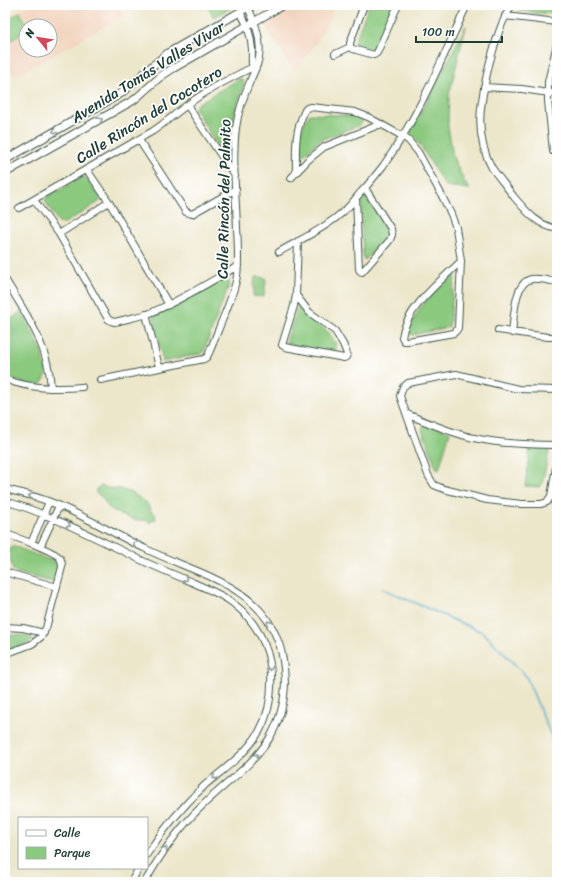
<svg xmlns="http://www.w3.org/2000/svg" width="562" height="887" viewBox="0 0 562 887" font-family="Sriracha,sans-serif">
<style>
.built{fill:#f2d4be;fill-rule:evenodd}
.green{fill:#8bc97f;stroke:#55835a}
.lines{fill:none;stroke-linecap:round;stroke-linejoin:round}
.stream{stroke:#4bacca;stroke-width:1.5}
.minor-casing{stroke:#3e564a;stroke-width:8}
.major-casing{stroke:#3e564a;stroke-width:9}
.minor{stroke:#fff;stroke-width:6}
.major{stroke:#fff;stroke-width:7}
.oneway{stroke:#8f9e9a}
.labels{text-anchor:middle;stroke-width:3.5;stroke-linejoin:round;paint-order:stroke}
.street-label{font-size:15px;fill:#1f3d34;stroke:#fff}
</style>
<rect width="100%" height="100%" fill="#fff"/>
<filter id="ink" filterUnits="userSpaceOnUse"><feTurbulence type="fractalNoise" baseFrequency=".025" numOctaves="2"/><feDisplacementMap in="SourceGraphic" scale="8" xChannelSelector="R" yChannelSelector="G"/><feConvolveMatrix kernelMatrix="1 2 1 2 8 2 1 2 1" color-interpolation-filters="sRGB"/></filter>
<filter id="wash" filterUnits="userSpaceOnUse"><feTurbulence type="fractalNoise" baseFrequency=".012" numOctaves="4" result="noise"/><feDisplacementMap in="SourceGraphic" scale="16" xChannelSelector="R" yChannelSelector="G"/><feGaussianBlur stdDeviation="0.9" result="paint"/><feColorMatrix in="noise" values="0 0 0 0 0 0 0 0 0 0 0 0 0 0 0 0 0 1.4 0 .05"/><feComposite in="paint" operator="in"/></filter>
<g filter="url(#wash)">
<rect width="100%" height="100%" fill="#ece6ca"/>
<path class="built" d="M28 5H117L123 16 14 77 5 60V18ZM26 26H50V50H26Z
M294 5H334L330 19 315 45 294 72 263 23Z"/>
<path class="green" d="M206 5H237L214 17Z
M369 5H393L374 48C368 51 359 50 354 47V43Z
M517 5H557V14L538 13 519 11Z
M20 12 28 26H26V31L5 44V21Z
M466 26 449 95 448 126 453 157 465 183 470 189 445 186 417 140 410 133Z
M239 79H242L244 82C243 92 238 100 236 109 232 125 230 140 231 156L228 159 225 158 195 109 197 104Z
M310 114 359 116C364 120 363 123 358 126L320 140 305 154 302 156 300 154C297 143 302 123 310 114Z
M83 177 87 178 100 198 99 202 63 224 59 223 45 201 46 197Z
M363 197H366L388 227 389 234 385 239 365 260 363 258 361 200Z
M451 274 455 275 449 327 412 335 409 332C415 308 435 292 451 274Z
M255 277 266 278 264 297 253 296Z
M222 278 229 280V285L203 353 163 362 153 313Z
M299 303 305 313 314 322 328 332 336 344 335 357 286 343Z
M22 310 41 349 47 374 44 380 40 385H31L5 378V325Z
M429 424 450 432 439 469H437L422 430 424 425Z
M530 447 547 448 549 451 542 484 540 487 525 486Z
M101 486 108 488 120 489 132 493 147 503 151 511 155 514 156 519 150 522 145 520H136L120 515 108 507 102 497 96 493V489Z
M13 546 58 563 60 567 56 581 53 582 14 572 12 568 9 550Z
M5 635H23L34 639 33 641 5 652Z"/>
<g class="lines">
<path class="stream" d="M381 588 484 633 526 676 557 750"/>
</g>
</g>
<g filter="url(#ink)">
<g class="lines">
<defs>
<path id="minor" d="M512 5C500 23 495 44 489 65 481 100 473 134 492 168 499 178 507 187 514 197 527 212 537 225 557 229
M240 12C247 23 251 36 252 49 252 56 251 64 253 71
M505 16 557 22
M350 47 353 49 374 55 377 53 398 5
M350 47V43L364 5
M335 54 350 47
M484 87 522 89 542 92 557 93
M187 105 235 176
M139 140 186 212 192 214 236 189
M553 151 548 101V82L557 44
M87 170 109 202 169 305
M296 172C296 148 294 133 305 110L307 108 311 107 355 112 368 117 402 136 408 140 418 152 440 192 451 214 456 228 461 261 458 328 456 331 454 333 408 341H404L402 337C406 308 441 281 461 261
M291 178 308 160 324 147 381 124
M356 198 359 269 360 271 362 272 390 240 392 235 391 229 365 188
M34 200 59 234 108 319 111 321 115 322C126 319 137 317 148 314 180 301 208 283 238 266
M19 208 153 131C165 123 176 113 187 105 208 89 233 77 257 65
M59 234 109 202
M279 252C301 239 326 228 345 210 351 205 356 198 361 192 369 184 376 175 383 166 418 118 442 59 467 5
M5 279C26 314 49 346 51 388
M296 295 309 312 335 331 343 344 347 354 346 357 344 358 285 347 282 345 294 306 296 295 298 241
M146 314 159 367
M498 330 548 337H557
M512 333C514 319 514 281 532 279 538 278 551 281 557 282
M5 379C29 389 56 389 82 387
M100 380 204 359 207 357 209 353C215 339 220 325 226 311 230 300 235 289 237 276 239 261 238 244 237 228 236 195 232 161 236 128 238 111 244 95 251 79 254 72 258 65 259 57 262 39 255 23 248 7
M557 390 518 389 456 374 408 383 403 387 400 396 428 475 434 485 444 489 487 500 522 504H541L547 502 551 496 557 462
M407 414C428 423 451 433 474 438 501 444 529 445 557 445
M5 489C23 493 41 498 58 505 88 518 116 535 146 549 194 573 258 584 278 641 282 650 283 659 284 668 287 692 282 717 269 739 252 766 224 784 202 806 178 829 161 853 145 882
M5 501C50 514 91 536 133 556 152 566 173 574 194 583 207 589 222 594 234 604 255 620 270 647 271 674 272 694 269 714 259 732 246 754 224 769 205 785 183 806 164 828 147 854
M5 534C16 537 54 551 60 558 62 561 62 564 62 567L46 628 41 637 32 644 5 654
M31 543 49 502
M40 547 59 506
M5 572 57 587
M5 627 23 628 44 633
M131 882 139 868"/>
<path id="major" d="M5 160 120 94 131 85 151 67 168 53 252 5
M5 173 134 100 160 77 172 69 283 5"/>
</defs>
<use href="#minor" class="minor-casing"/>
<use href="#major" class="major-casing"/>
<use href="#minor" class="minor"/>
<use href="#major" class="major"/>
</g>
<defs><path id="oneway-chevron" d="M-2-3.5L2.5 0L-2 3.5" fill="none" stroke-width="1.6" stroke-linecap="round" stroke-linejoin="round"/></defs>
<g class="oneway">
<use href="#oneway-chevron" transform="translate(100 120) rotate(-29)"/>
<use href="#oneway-chevron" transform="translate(55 131) rotate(150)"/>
<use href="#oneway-chevron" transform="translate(31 496) rotate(-162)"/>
<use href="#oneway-chevron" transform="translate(68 525) rotate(25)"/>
<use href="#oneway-chevron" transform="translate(135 544) rotate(-153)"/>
<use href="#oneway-chevron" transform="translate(185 579) rotate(23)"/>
<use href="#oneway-chevron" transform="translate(269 623) rotate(-123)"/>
<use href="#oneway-chevron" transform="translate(270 668) rotate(83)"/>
<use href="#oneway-chevron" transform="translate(256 756) rotate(-48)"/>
<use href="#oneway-chevron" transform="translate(215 777) rotate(140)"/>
<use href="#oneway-chevron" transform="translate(165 849) rotate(-55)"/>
</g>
</g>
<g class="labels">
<g class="street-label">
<text transform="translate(148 72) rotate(-32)" y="5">Avenida Tomás Valles Vivar</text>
<text transform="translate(149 115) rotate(-32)" y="5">Calle Rincón del Cocotero</text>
<text transform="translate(224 199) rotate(-89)" y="5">Calle Rincón del Palmito</text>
</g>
</g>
<rect width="562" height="887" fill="none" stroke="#fff" stroke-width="20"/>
<rect x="18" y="817" width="130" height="52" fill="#ffffff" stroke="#a5b1ae"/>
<rect x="26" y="830" width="20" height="6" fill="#ffffff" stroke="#a5b1ae"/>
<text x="54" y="837" font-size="12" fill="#1f3d34">Calle</text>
<rect x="26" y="847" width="20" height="12" fill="#8bc97f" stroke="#a5b1ae"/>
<text x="54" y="857" font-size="12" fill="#1f3d34">Parque</text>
<g transform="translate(38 38) rotate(300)"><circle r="19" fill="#ffffff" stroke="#a5b1ae"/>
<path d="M0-3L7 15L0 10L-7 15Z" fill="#d1495b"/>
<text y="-6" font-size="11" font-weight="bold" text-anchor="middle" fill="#1f3d34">N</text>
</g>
<path d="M416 36v6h86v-6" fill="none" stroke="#1f3d34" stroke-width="2"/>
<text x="422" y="36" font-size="12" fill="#1f3d34" stroke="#ffffff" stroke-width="3" paint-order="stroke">100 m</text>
</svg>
